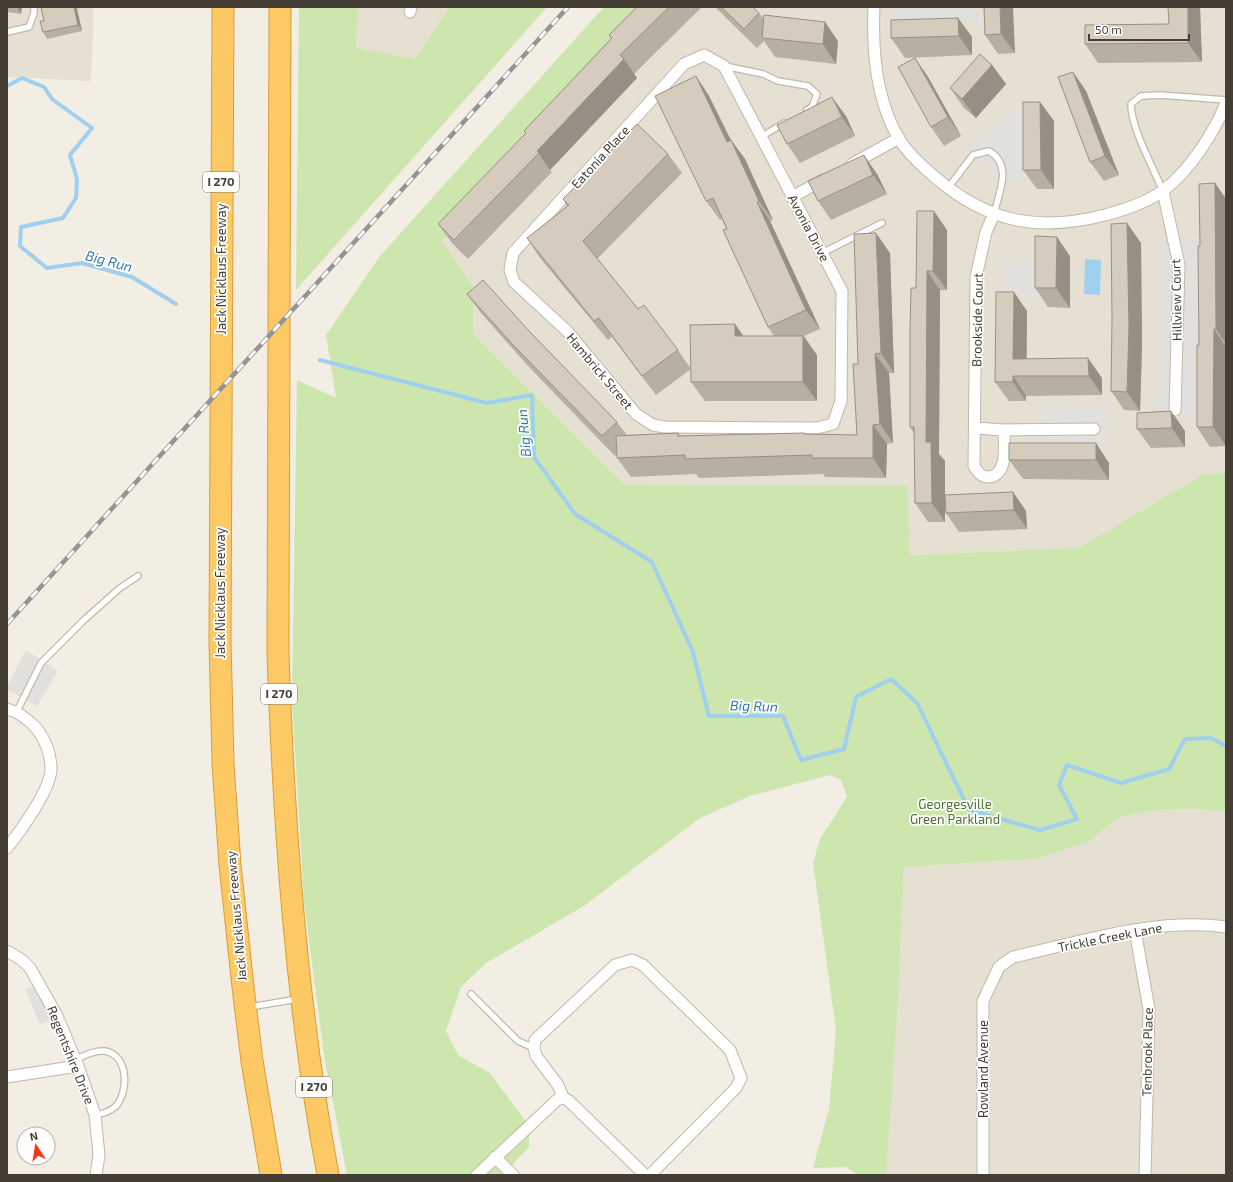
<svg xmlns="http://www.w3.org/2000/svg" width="1233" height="1182" viewBox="0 0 1233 1182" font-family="'Exo 2',sans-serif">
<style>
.residential{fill:#e6e0d2}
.green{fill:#cde6ad}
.parking{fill:#e2e0dd}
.water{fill:#a0cfef}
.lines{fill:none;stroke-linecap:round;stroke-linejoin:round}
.stream{stroke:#a0cfef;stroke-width:4}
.service-casing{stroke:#c0b8aa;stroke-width:8}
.minor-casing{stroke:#c0b8aa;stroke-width:13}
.motorway-casing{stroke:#db9d35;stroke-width:23}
.service{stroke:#fff;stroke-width:5.5}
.minor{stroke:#fff;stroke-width:11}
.motorway{stroke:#fcc965;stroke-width:21}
.rail-casing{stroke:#949494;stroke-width:4.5}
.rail{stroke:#fff;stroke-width:3;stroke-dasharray:9;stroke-linecap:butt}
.wall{fill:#b8afa3}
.shaded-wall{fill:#968f84}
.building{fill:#d6ccbd;stroke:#968f84}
.labels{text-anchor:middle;stroke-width:3.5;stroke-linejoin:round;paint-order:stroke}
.shield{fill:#fff;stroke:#7c7871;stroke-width:1}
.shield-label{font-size:12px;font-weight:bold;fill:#443e34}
.street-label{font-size:13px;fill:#443e34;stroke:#fff}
.park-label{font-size:13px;fill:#467528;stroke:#fff}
.water-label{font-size:14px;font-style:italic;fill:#2f79ae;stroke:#fff}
</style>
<rect width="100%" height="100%" fill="#f2eee4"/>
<path class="residential" d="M7 7H94L91 81 7 77Z
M358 7H449L415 59 356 48Z
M655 7H1226V473L1204 474 1078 548 910 555 906 486 625 485 473 334V286L442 241Z
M1196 809 1226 811V1175H886L897 1017 904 867 1036 859 1088 842 1119 817 1155 810Z"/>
<path class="green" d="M299 7H358L356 48 415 59 449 7H547L296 290Z
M604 7H655L442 241 473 286V334L625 485 907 486 910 555 1078 548 1204 474 1226 473V811L1196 809 1155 810 1119 817 1088 842 1036 859 904 867 897 1017 886 1175H858L846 1167 813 1168 829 1109 836 1030 813 863 820 839 847 797 841 780 830 775 750 796 700 818 584 906 486 963 461 987 446 1031 458 1055 490 1073 529 1126V1147L503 1175H347L324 1055 304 901 292 699 297 380 336 398 326 335 380 256Z"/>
<path class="parking" d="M891 7H979V22L892 23Z
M1013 110 1024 114V186L959 152Z
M1156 241H1198L1197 417 1155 418Z
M1002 260H1040L1041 297 1003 298Z
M1042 405 1109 406 1108 450 1024 448V422H1042Z
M26 650 58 671 37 706 7 690V686Z
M45 981 64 1017 40 1024 25 989Z"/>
<path class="water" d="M1085 259 1101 260 1100 295 1084 294Z"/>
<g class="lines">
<path class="stream" d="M7 86 22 78 44 87 52 99 92 128 70 155 77 179 76 198 63 218 21 227 20 246 47 268 82 263 132 277 176 304
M320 360 487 403 532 395 534 457 575 514 652 562 693 652 709 716H783L801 760 844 749 856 697 891 679 917 703 969 810 1040 830 1077 819 1059 785 1067 765 1121 783 1169 769 1185 739 1211 738 1226 746"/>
<defs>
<path id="service" d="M7 32 29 27 34 13V7
M725 66 763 74 778 81 808 86 817 94 812 107 807 110
M761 137 784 123
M948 188 973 155 989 151C1013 165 999 192 994 214
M1163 191C1153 167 1131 128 1131 104L1141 96 1160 95 1226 100
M822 253 882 223
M17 711 41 663 84 620 120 588 138 576
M471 994 518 1041 534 1048
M249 1007 298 999
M75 1060C84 1055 94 1050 105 1051 129 1055 129 1093 115 1107 109 1112 102 1114 95 1115"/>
<path id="minor" d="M874 7C872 51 876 100 899 139 908 154 923 167 936 178 989 223 1039 232 1105 215 1124 210 1148 202 1164 190 1190 170 1214 133 1226 103
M410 12 411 7
M704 55 724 66 842 291 841 401 833 424 817 428 665 427 653 425 636 414 567 331 514 282 510 270 513 253 684 64Z
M852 164 899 138
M1163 191 1179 265 1175 410
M792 197 823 180
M994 214 986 232 976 277 974 466C978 472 981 477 988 477 1009 476 1004 444 1004 430
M975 428 1004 430 1094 429
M7 709C19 712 29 720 37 729 45 740 51 754 51 769 51 789 20 832 7 848
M1135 930 1149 1009 1145 1175
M7 951 22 960 30 968 57 1016 78 1066 95 1115 99 1155 96 1175
M7 1077 78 1066
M495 1157 513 1175
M477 1175 557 1100 563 1097
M645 1175 569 1101 563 1097 558 1085 536 1056 534 1048 535 1040 615 965 632 960 643 965 730 1050 741 1078 736 1088 650 1175
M983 1175V1001L999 967 1013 957C1080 942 1157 917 1226 927"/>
<path id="motorway" d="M223 7 220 641 223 763 230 865 243 987 252 1061 271 1175
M280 7 278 654C284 828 296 1004 328 1175"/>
</defs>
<use href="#service" class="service-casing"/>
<use href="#minor" class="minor-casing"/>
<use href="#motorway" class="motorway-casing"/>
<use href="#service" class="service"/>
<use href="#minor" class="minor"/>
<use href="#motorway" class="motorway"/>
<defs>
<path id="rail" d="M7 624 568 7"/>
</defs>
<use href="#rail" class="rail-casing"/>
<use href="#rail" class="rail"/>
</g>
<path class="wall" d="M7 7H22L21 14 7 12Z
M41 7H85L77 9 82 31 47 39 43 32 44 21Z
M637 7H702L634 74 637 78 550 170 552 172 468 259 452 243 438 224 526 134 524 131 611 39 609 35Z
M715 7H753L759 13 764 19 838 41 836 64 775 57 764 41 757 48Z
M984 7 1015 53 998 54 985 35Z
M1168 7H1200L1202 62 1098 63 1085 44 1169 24Z
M958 18 972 37V55L905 58 891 38Z
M915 58 928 77 961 136 944 146 931 127Z
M992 65 1006 84 976 118 964 108 950 88Z
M1073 72 1086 91 1119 175 1104 181 1090 162Z
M696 76 709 96 731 140 745 159 773 220 770 221 820 329 804 336 817 355V401H705L691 382V369L656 395 612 337 608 340 540 258 527 238 567 206 563 199 668 154 682 173 597 259 638 309 678 350 691 369 735 324 743 336H774L768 327 722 219 720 220 706 201Z
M1040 102 1054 121V189H1037L1023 170Z
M846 116 855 136 800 163 787 144 777 125Z
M877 174 887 194 831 220 818 201 808 181Z
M1215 183 1226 199V446L1210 447 1197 427 1199 345 1200 246Z
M947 230V290H940L939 454 945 461V522H928L915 503 914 433 910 427 916 288Z
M1141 243 1142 347 1140 411 1124 410 1111 391Z
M890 253 894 373H889L893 443 887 444 886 478 825 477 823 474 699 478 696 474 631 477 617 458V453L615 456 528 366 481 313 467 294 530 332 617 422 627 435 678 433 680 436 804 433 806 434 857 435 858 364Z
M1070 256V308L1048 307 1035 288Z
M1027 311V359L1102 378V395L1026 396V401H1009L995 382Z
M1137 413 1185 431V447L1151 448 1137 429Z
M1009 443 1109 463V480L1023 479 1009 460Z
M1013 492 1026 511 1027 529 959 532 946 513Z"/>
<path class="shaded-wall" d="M17 7H22L21 14Z
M74 7H76L77 9 82 31 78 25Z
M1000 7H1013L1015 53 1001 34Z
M1188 7H1200L1202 62 1188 43Z
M958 18 972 37V55L959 36Z
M825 22 838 41 836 64 823 44Z
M915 58 928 77 961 136 948 117Z
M624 59 637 78 550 170 537 151Z
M992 65 1006 84 976 118 962 99Z
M1073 72 1086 91 1119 175 1105 156Z
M696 76 709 96 741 161 727 142Z
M832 97 846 116 855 136 842 117Z
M1040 102 1054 121V189L1041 170Z
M731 140 745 159 773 220 759 201Z
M864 155 877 174 887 194 873 175Z
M1215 183 1226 199V344L1216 329Z
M757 202 770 221 820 329 806 310Z
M934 211 947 230V290L933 271Z
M1127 223 1141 243 1142 347 1140 411 1127 392Z
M876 233 890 253 894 373 881 353Z
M1057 237 1070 256V308L1056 288Z
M927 271 940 290 939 454 945 461V522L932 503 926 442Z
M1014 292 1027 311 1026 376 1013 359Z
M735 324 748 343 735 336Z
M1214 329 1226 347V446L1213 427Z
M803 336 817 355V401L803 382Z
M875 354 889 373 893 443 880 424Z
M1088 358 1102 378V395L1089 376Z
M1013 376 1026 396V401L1013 382Z
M1171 411 1185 431V447L1172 428Z
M873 425 887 444 886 478 873 458Z
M1096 443 1109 463V480L1096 460Z
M1013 492 1026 511 1027 529 1014 510Z"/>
<path class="building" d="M41 7H74L78 25 43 32 40 21H44Z
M637 7H669L620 55 624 59 537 151 539 153 454 240 438 224 526 133 524 131 612 38 609 35Z
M721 7H753L759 13 744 29Z
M984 7H1000L1001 34 985 35Z
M1168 7H1188V43L1085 44V25L1169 24Z
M764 15 825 22 823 44 762 38Z
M958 18 959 36 891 38V20Z
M980 54 992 65 962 99 950 88Z
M915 58 948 117 931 127 898 67Z
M1073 72 1105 156 1090 162 1058 77Z
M696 76 727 142 731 140 759 201 757 202 806 310 768 327 723 230 727 229 713 198 706 201 655 96Z
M832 97 842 117 787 144 777 125Z
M1023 102H1040L1041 170H1023Z
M637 124 668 154 583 241 638 309 644 305 678 350 642 376 599 318 594 321 527 238 569 205 563 199Z
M864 155 873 175 818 201 808 181Z
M1215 183 1216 329H1214L1213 427H1197V345H1199L1198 246H1200L1199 184Z
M917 211H934L933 271H927L926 442H931L932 503H915L914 427H910V330L911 288H916Z
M1127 223 1129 327 1127 392 1111 391 1112 319 1111 224Z
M876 233 881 353 875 354 880 424 873 425V458H812V455L685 459V455L617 458 616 436 678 433V436L804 433V434L857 435 853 364H858L854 234Z
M1035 236 1057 237 1056 288H1035Z
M483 280 530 332 617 422 602 436 515 347 467 294Z
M996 292H1014L1013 359 1088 358 1089 376H1013V382H995Z
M735 324V336H803V382H691L690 325Z
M1171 411 1172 428 1137 429V413Z
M1009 443H1096V460H1009Z
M1013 492 1014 510 946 513 945 495Z"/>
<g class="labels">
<g class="shield">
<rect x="203" y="172" width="36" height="20" rx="3"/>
<rect x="261" y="684" width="36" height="20" rx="3"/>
<rect x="296" y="1077" width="36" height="20" rx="3"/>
</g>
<g class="shield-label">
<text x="221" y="186">I 270</text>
<text x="279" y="698">I 270</text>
<text x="314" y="1091">I 270</text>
</g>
<g class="street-label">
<text transform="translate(600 157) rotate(-48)" y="5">Eatonia Place</text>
<text transform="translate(809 228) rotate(62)" y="5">Avonia Drive</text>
<text transform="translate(221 269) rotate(-90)" y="5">Jack Nicklaus Freeway</text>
<text transform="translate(1176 300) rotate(-91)" y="5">Hillview Court</text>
<text transform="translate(977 320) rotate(-89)" y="5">Brookside Court</text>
<text transform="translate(600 371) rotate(50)" y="5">Hambrick Street</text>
<text transform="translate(220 593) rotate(-90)" y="5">Jack Nicklaus Freeway</text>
<text transform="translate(236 916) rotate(-95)" y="5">Jack Nicklaus Freeway</text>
<text transform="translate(1110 937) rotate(-11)" y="5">Trickle Creek Lane</text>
<text transform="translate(1147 1052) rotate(-89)" y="5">Tenbrook Place</text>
<text transform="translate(71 1055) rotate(68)" y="5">Regentshire Drive</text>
<text transform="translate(983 1069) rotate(-90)" y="5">Rowland Avenue</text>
</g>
<g class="park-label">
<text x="955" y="809">Georgesville<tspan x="955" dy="15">Green Parkland</tspan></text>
</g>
<g class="water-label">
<text transform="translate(109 261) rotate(15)" y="5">Big Run</text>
<text transform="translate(524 433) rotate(-95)" y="5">Big Run</text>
<text transform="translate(754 706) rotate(2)" y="5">Big Run</text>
</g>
</g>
<rect width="1233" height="1182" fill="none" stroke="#443e34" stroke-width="16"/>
<g transform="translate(36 1146) rotate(348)"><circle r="19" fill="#ffffff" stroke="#b4b2ae"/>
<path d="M0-3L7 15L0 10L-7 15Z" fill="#f83615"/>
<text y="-6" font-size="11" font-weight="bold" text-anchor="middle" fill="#443e34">N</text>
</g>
<path d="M1089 34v6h100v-6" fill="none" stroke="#443e34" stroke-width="2"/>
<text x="1095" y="34" font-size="12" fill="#443e34" stroke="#ffffff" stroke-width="3" paint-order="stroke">50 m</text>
</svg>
